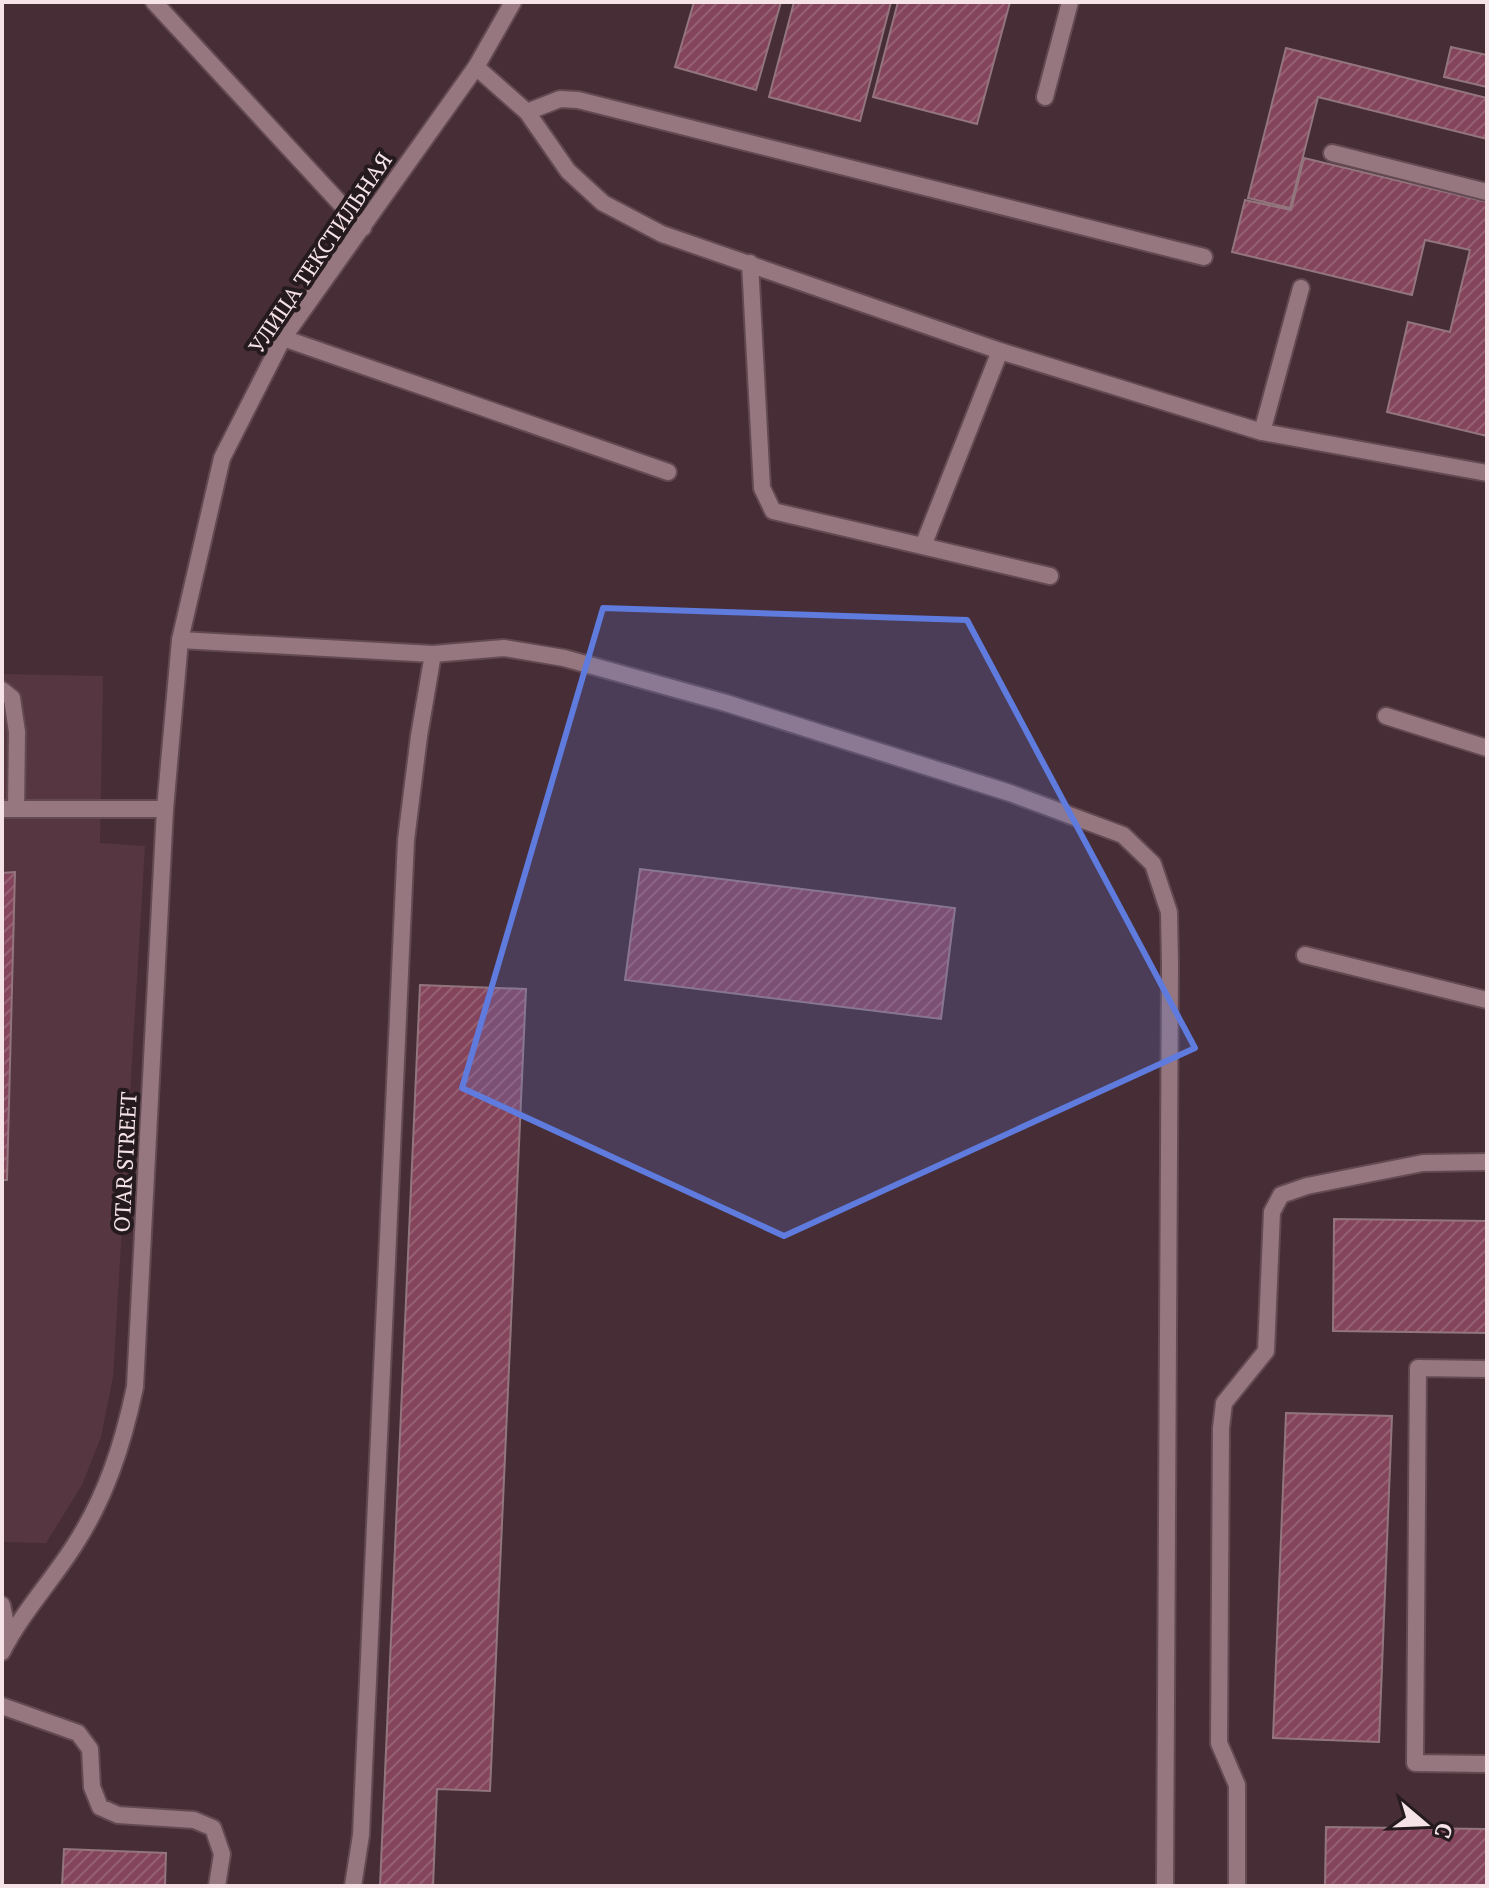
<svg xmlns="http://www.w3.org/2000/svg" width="1489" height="1888" viewBox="0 0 1489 1888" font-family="'PT Serif',serif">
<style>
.built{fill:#563640}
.building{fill:url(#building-hatch);stroke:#93757e;stroke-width:2}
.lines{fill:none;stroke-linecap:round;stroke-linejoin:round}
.service-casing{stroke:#634a52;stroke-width:20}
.minor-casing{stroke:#634a52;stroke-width:20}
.service{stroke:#967780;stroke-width:16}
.minor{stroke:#967780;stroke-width:16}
.marked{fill:#5e7bdd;fill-opacity:0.2;stroke:#5e7bdd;stroke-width:6;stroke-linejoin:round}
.labels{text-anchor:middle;stroke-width:8;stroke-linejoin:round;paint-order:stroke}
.street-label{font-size:22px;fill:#f5e3e8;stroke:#251a1d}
</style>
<defs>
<pattern id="building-hatch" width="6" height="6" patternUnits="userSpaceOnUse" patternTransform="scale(2)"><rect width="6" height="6" fill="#84455c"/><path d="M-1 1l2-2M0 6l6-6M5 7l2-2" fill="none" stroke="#966073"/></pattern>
</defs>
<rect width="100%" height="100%" fill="#472d36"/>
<path class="built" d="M2 674 103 676 100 843 145 846 113 1377 101 1437 82 1485 46 1543 2 1542Z"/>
<path class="building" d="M694 2H781L756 90 675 67Z
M794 2H891L860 121 769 97Z
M898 2H1010L977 124 873 97Z
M1451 47 1487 55V87L1444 77Z
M1286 48 1487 98V139L1318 97 1290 208 1248 198Z
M1304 158 1487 202V436L1387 412 1408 322 1450 332 1470 250 1425 240 1412 295 1232 252 1245 200 1291 210Z
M640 869 955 908 941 1019 625 980Z
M15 872 7 1180H2V873Z
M420 985 526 989 490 1791 437 1789 433 1886H380Z
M1334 1219 1487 1221V1333L1333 1331Z
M1286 1413 1392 1416 1379 1742 1273 1738Z
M1326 1827 1487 1829V1886H1325Z
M64 1849 166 1853 165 1886H62Z"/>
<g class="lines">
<defs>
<path id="service" d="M154 2 363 228
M476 67 527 112 568 171 603 203 662 234 1000 351 1262 432 1487 473
M1045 97 1070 2
M527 112 560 99 578 100 1204 257
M1332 153 1487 192
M750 263 762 488 773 511 1050 576
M283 338 668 472
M1262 432 1301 288
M923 546 1000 351
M180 640 433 654 504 648 564 658 726 703 1010 793 1123 835 1153 864 1169 912 1170 965 1165 1886
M2 690 12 698 17 732 16 809
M1386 716 1487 748
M2 809H165
M1305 955 1487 1000
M2 1605 9 1639
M2 1706 78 1733 90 1749 92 1787 100 1807 118 1815 194 1820 213 1828 222 1854 217 1886
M353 1886 361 1835 406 840 419 736 433 654"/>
<path id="minor" d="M1487 1369 1418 1368 1415 1763 1487 1764
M2 1652C21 1614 51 1582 74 1546 106 1497 123 1444 135 1387L165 809 180 640 222 458 283 338 476 67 513 2
M1237 1886V1785L1219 1743 1221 1428 1224 1403 1266 1351 1272 1212 1281 1195 1307 1186 1423 1163 1487 1162"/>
</defs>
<use href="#service" class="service-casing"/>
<use href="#minor" class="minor-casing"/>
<use href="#service" class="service"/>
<use href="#minor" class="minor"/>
</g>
<path class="marked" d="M603 608 967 620 1195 1048 784 1236 462 1088Z"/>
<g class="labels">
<g class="street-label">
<text transform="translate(320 253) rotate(-56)" y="8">УЛИЦА ТЕКСТИЛЬНАЯ</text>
<text transform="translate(125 1162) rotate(-87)" y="8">OTAR STREET</text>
</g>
</g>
<rect width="1489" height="1888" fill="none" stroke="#f5e3e8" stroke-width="8"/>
<g transform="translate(1425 1824) rotate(109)" stroke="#251a1d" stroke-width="6" paint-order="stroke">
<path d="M0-6L14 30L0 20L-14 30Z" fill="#f5e3e8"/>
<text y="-12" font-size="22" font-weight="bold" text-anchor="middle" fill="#f5e3e8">С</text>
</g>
</svg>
